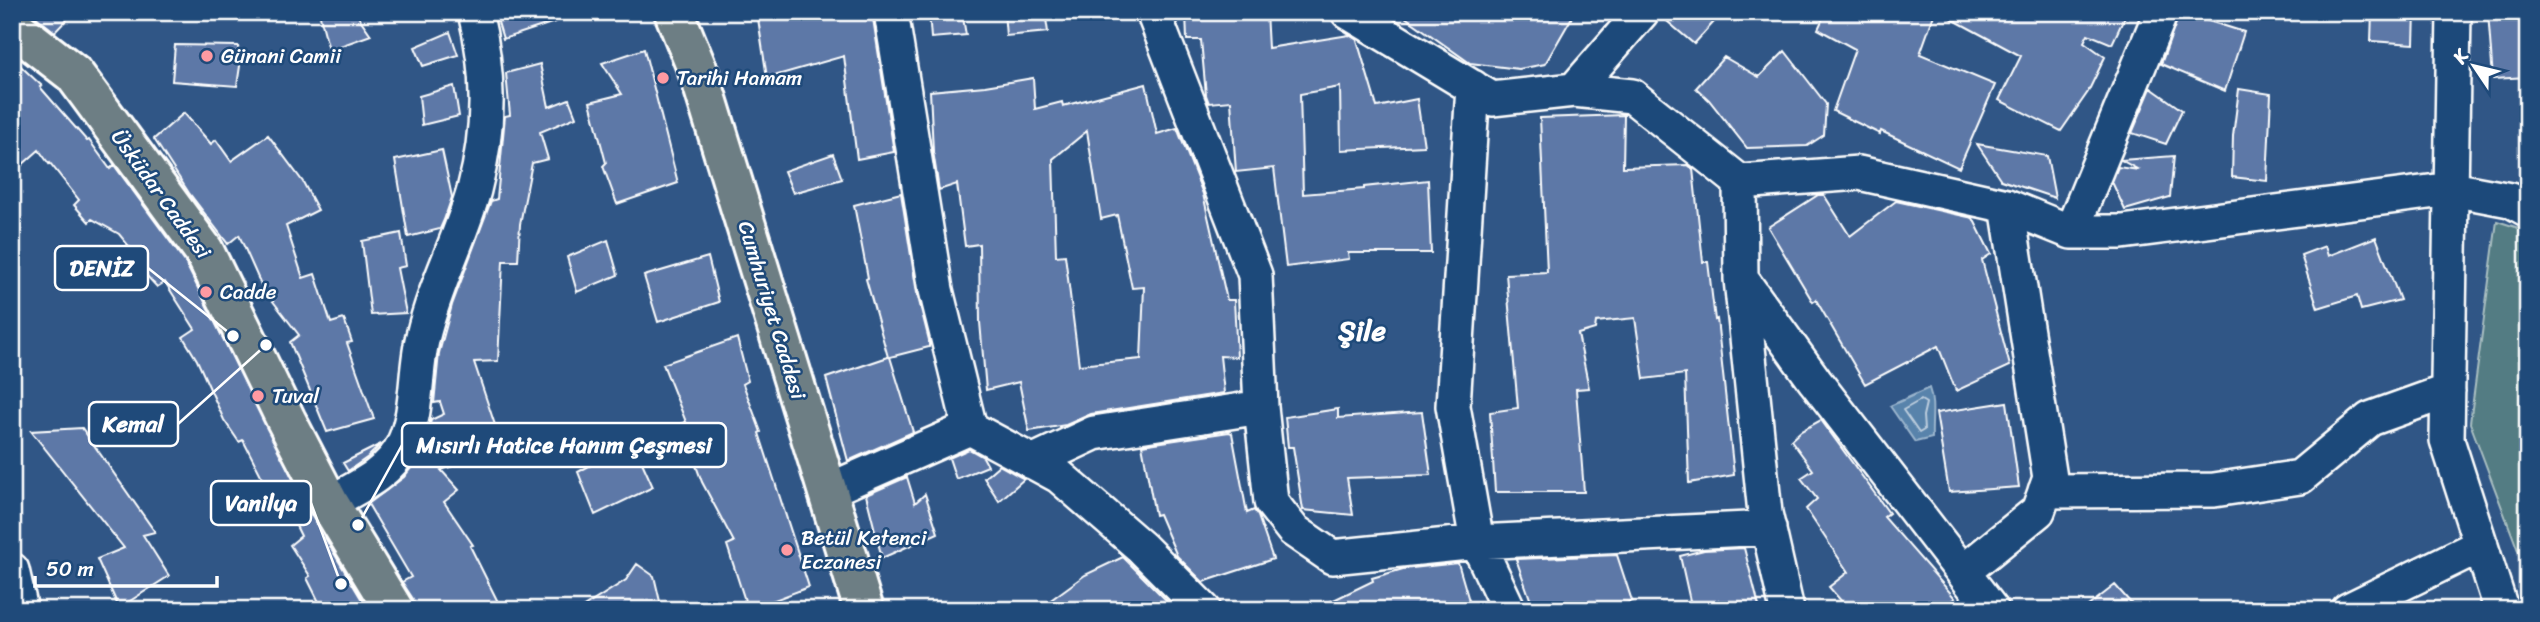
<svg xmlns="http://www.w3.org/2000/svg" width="2540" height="622" viewBox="0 0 2540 622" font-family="Sriracha,sans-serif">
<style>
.green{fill:#537c83;stroke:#a9bec1;stroke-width:2}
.water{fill:#5883ab;stroke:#9bb5cd;stroke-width:2}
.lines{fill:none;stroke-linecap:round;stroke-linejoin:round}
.shore{stroke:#bccddd;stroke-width:2}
.building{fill:#5d78a7;stroke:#fff;stroke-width:2;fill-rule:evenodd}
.minor-casing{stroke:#fff;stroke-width:38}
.major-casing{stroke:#fff;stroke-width:44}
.minor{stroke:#1f4a7a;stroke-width:33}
.major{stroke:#6d7e84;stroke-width:38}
.poi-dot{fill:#ff9aa2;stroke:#1f4a7a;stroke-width:2.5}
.labels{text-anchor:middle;stroke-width:5;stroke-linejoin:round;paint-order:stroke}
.poi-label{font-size:21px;fill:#fff;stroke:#1f4a7a;text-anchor:start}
.street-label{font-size:21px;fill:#fff;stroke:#1f4a7a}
.district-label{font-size:28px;font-weight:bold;fill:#fff;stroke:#1f4a7a}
.leader{fill:none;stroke:#fff;stroke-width:2.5}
.callout-dot{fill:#fff;stroke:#1f4a7a;stroke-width:2.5}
.callout{fill:#1f4a7a;stroke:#fff;stroke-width:2.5}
.callout-label{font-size:23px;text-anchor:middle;font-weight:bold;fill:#fff}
</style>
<rect width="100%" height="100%" fill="#305686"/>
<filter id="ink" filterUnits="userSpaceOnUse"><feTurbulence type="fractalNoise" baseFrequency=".0143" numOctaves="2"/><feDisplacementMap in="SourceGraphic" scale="14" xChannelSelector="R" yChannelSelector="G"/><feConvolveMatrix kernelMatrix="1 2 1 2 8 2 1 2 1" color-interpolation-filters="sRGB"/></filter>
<g filter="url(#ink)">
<path class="green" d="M2497 221 2528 231V577L2470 423Z"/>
<path class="water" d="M1929 388C1935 404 1931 420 1932 438L1915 442 1890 406Z"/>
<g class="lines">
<path class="shore" d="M1921 400 1926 403 1923 416 1924 430 1919 433 1903 410Z"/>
</g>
<path class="building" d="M30 12H74L55 32Z
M319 12H355L371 35 329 50Z
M495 12H572L573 16 503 39Z
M757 12H872L894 152 857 159 844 56 767 78Z
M929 12H962L966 35 931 38Z
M1004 12H1045L1048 32 1006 36Z
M1186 12H1266L1268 48 1349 35 1357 40 1377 107 1417 99 1424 146 1341 150 1340 87 1300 94 1303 194 1364 189V187L1428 180 1431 253H1348L1349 259 1286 267 1274 168 1236 172 1231 101 1209 103 1206 95 1201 40H1187Z
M1398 12H1575L1545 64 1519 69 1470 63Z
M1661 12H1723L1694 44 1661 16Z
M1826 12H1935L1920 54 1995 85 1959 168 1881 131 1880 134 1833 111 1855 49 1818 29Z
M1939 12H2127L2112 44 2088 34 2084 42 2105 57 2088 92 2061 131 1999 100 2021 56Z
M2180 12 2244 32 2225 91 2161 64Z
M2372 12H2415L2414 44 2371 41Z
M2488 12H2528V77L2493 79Z
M450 32 458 55 423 66 415 47Z
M175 45 238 46 240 66 237 86 172 81Z
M644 49 678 183 617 204 603 166 606 163 590 102 622 94 602 63Z
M1785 51 1826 104 1824 135 1807 146 1747 148 1709 100 1696 88 1724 57 1759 77Z
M12 58 42 86 40 87 87 141 89 140 110 169 114 165 185 262 310 513 368 610H323L307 578 310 576 290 545 301 536 274 481 266 485 243 440 239 442 224 420 197 360 183 337 195 329 165 282 157 287 133 261 137 256 119 234 92 219 89 222 74 205 79 200 50 163 49 164 39 150 12 174Z
M540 64 549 107 569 99 576 117 540 132 548 159 532 163 520 224 518 261H503L498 361 474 362 503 449 441 470 459 490 444 502 473 545 470 546 502 610H416L413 599 402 582 411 577 368 504 404 477 424 451 431 420 444 414 440 402 434 403 439 353 452 305 491 201 497 199 505 116 510 115 506 73Z
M1033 78 1035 109 1062 102 1063 106 1146 84 1157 134 1177 128 1203 194 1227 300H1234L1237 357 1220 356 1224 393 1091 414 1066 425 1029 431 1019 382 986 390 980 322 979 244 965 246 957 184 939 190 933 151 930 91 985 86ZM1087 131 1101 219 1117 215 1132 288 1144 287 1141 359 1079 365 1065 255 1056 256 1053 159Z
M454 86 459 116 422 125 419 96Z
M2151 88 2182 110 2166 144 2132 133Z
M2239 89 2271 94 2267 181 2232 177 2233 136Z
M184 113 211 144 216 140 231 161 268 135 303 182 318 210 286 226 303 278 315 274 331 323 344 319 352 342 347 343 374 419 327 432 290 342 299 335 262 287 239 235 228 244 189 193 154 139Z
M1624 115 1623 167 1688 165 1693 169 1703 262H1708L1715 320 1717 319 1734 475 1689 483 1685 374 1644 379 1635 318 1596 322 1595 329 1578 334 1589 388 1576 389 1584 492H1495L1490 412 1518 408 1506 274 1547 272 1540 118Z
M1977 144 2047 156 2055 198 2001 180Z
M442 150 452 197 444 220 440 229 408 237 395 160Z
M833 154 842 179 793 193 784 171Z
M2174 156 2170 197 2125 210 2112 182 2118 167 2139 170 2121 160Z
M901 193 917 293 929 340V347L890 357 913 432 848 461 826 378 888 357 866 279 868 278 854 205Z
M1818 195H1824L1850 236 1896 201 1973 218 1991 254 1982 260 2010 366 1956 391 1938 346 1865 384 1816 300 1813 302 1768 227Z
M401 233 406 266 397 268 406 313 371 315 362 241Z
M2376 237 2400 300 2361 310 2357 296 2318 308 2301 255 2325 246 2328 256Z
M608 240 618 275 577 292 567 257Z
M708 257 719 302 658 322 644 276Z
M737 338 748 381 743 384 761 432 759 433 809 587 748 610 727 545 734 542 702 482 681 424 686 422 663 364Z
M2007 402 2019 487 1949 492 1936 413Z
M1338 409V418L1422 412 1431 475 1347 478 1353 515 1303 510 1293 447H1288L1285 417Z
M1821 420 1889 513 1884 517 1955 598 1939 610H1913L1906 603 1898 610H1849L1829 587 1848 572 1806 509 1817 499 1801 478 1813 470 1791 440 1801 431Z
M82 428 155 532 143 535 169 576 119 608 97 559 124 548 31 431Z
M1229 432 1232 433 1247 513 1254 510 1258 516 1273 559 1203 582 1177 556 1159 514 1155 515 1142 445Z
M633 442 653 487 595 515 578 472Z
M381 444 368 457 348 471 343 463Z
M969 449 983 457 988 466 956 479 949 458Z
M999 465 1024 479 999 501 984 478Z
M907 477 915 503 925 494 938 533 882 558 866 495Z
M1744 548 1760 610H1692L1680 556 1704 550Z
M1617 555 1632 601 1607 610H1534L1516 559Z
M1123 557 1166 600 1172 610H1037L1085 575Z
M1458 563 1470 604 1451 610H1313L1373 581 1372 578 1403 569Z
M637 564 654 576 662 610H579L626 580Z
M2115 585 2137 610H2083Z"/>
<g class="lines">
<defs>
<path id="minor" d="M891 12 936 290 970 428
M1153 12 1255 275 1261 407 1271 502 1293 530 1332 557 1477 542 1769 528
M1348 12 1492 99 1574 90 1632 96 1740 182 1741 279 1765 513 1787 610
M2454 12 2447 440 2500 605 2504 610
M1473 87 1453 406 1477 542 1509 610
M1574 90 1642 12
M1740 182 1859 173 2007 206 2071 232H2122L2452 189 2510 200 2528 210
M2071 232 2161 12
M1742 280 1815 381 1992 610
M1032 462 1094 433 1261 407
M827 491 970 428 1059 476 1141 547 1204 610
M2045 491 2214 490 2300 477 2370 419 2448 391
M329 503C356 488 389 474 403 445 419 411 414 371 423 336 435 285 460 240 474 190 490 129 490 73 475 12
M12 570 21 610
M1963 572 2038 511 2050 478 2007 206
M2348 610 2481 545"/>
<path id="major" d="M674 12 700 76 864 610
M12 26 74 74 204 251 286 420 329 503 394 610"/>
</defs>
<use href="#minor" class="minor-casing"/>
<use href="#major" class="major-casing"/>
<use href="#minor" class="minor"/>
<use href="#major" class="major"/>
</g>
</g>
<g class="poi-dot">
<circle cx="207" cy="56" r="7"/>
<circle cx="663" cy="78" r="7"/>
<circle cx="206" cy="292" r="7"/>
<circle cx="258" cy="396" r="7"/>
<circle cx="787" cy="550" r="7"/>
</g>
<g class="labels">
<g class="poi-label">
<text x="221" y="63">Günani Camii</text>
<text x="677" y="85">Tarihi Hamam</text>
<text x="220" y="299">Cadde</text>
<text x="272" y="403">Tuval</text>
<text x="801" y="545">Betül Ketenci<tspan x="801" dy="24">Eczanesi</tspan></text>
</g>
<g class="street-label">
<text transform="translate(161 194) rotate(54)" y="7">Üsküdar Caddesi</text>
<text transform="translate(772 310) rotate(73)" y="7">Cumhuriyet Caddesi</text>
</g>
<g class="district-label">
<text x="1362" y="340">Şile</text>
</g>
</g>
<path class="leader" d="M233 336L148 268M266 345L178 424M358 525L402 445M341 584L311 503"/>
<g class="callout-dot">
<circle cx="233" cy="336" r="7"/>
<circle cx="266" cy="345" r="7"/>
<circle cx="358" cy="525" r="7"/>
<circle cx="341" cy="584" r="7"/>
</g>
<g class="callout">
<rect x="55" y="246" width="93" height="44" rx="7"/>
<rect x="89" y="402" width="89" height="44" rx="7"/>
<rect x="402" y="423" width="324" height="44" rx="7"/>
<rect x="211" y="481" width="100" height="44" rx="7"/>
</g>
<g class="callout-label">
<text x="102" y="276">DENİZ</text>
<text x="133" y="432">Kemal</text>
<text x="564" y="453">Mısırlı Hatice Hanım Çeşmesi</text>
<text x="261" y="511">Vanilya</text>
</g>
<rect width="2540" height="622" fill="none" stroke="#1f4a7a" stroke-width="42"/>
<rect x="21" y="21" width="2498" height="580" fill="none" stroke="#fff" stroke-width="2.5" filter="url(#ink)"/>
<g transform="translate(2474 66) rotate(305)" stroke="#1f4a7a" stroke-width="5" paint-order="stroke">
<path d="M0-5L12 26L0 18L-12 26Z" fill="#ffffff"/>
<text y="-10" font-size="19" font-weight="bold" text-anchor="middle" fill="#ffffff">K</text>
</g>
<path d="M35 576v10h182v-10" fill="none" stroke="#ffffff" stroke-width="3.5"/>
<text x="46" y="576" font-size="21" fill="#ffffff" stroke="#1f4a7a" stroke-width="5" paint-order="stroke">50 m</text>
</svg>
